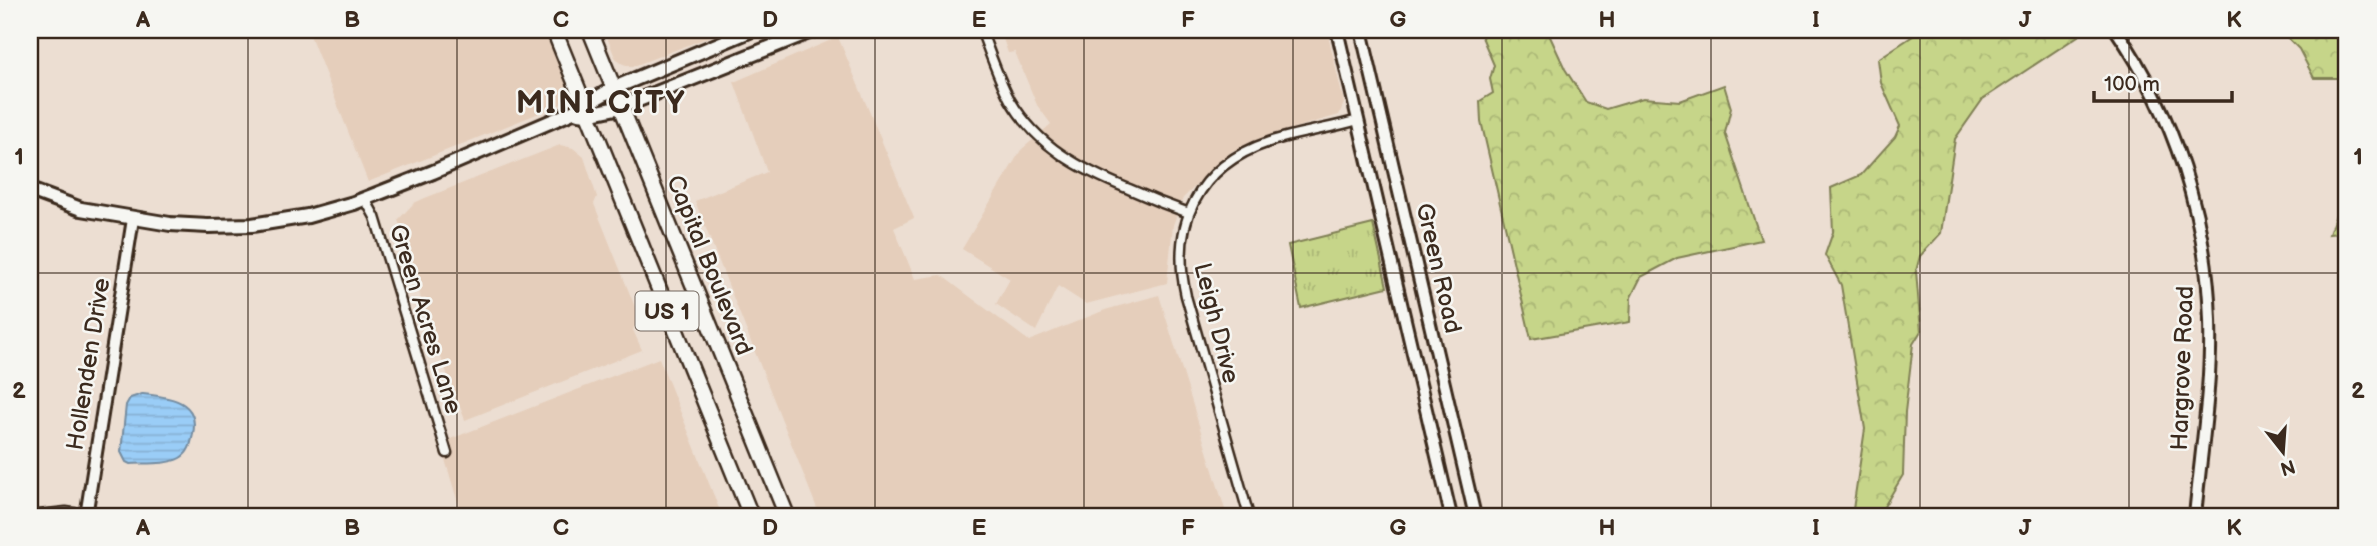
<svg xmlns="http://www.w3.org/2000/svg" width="2377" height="546" viewBox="0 0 2377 546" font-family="'Balsamiq Sans',sans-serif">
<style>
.built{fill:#e5cebb}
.grass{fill:url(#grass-tufts);stroke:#808054;stroke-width:2}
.forest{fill:url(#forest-crowns);stroke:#808054;stroke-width:2}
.water{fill:url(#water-rules);stroke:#748ca0;stroke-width:2}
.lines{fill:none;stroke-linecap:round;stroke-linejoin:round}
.street-casing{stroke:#3b2a1e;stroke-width:13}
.secondary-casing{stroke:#3b2a1e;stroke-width:16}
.primary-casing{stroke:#3b2a1e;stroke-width:18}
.highway-casing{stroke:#3b2a1e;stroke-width:19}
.street{stroke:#f6f6f2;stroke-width:8}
.secondary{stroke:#f6f6f2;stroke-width:10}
.primary{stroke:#f6f6f2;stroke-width:12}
.highway{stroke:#f6f6f2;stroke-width:14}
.grid{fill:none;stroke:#3b2a1e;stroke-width:2;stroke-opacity:0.55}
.labels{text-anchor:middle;stroke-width:5;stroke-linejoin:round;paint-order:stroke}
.shield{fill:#f6f6f2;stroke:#73675e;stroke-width:2}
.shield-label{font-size:23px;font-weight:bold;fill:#3b2a1e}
.street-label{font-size:24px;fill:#3b2a1e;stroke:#f6f6f2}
.district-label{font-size:32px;font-weight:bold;letter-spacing:2px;fill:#3b2a1e;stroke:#f6f6f2}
.neatline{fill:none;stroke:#3b2a1e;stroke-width:2.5}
.grid-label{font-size:23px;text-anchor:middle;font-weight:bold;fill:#3b2a1e}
</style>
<defs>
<pattern id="grass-tufts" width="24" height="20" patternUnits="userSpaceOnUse" patternTransform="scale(1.75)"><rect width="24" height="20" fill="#c6d589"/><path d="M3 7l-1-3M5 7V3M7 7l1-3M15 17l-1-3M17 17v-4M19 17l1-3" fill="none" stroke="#abb776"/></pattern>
<pattern id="forest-crowns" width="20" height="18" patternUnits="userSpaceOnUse" patternTransform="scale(1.75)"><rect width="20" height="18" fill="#c6d589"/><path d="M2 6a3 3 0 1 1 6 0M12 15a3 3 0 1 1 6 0" fill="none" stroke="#abb776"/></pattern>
<pattern id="water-rules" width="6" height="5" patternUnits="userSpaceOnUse" patternTransform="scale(1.75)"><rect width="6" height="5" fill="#9acdf7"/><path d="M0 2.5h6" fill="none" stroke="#86b0d3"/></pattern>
</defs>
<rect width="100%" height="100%" fill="#ecded2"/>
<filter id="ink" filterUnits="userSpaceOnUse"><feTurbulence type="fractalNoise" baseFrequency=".0143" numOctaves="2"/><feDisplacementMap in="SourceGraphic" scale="14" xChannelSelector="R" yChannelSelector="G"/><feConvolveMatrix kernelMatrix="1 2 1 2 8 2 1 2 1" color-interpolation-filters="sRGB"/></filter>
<g filter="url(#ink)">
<path class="built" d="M308 30H544L568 88 569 96 564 103 368 182Z
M604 30H727L631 67 621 63 615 57Z
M1000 30H1327L1344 103 1339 115 1277 133 1232 151 1183 198 1173 225 1167 283 1086 304 1058 286 1036 331 996 304 1010 279 962 249 1021 150 1051 124 1037 105 1015 52 1008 53Z
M838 37 914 218 894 228 915 279 941 275 1029 341 1105 310 1159 295 1227 516H881L874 502 835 516H820L695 201 767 172 734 82Z
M560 145 573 148 584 157 597 197 594 204 639 317 633 330 642 350 465 420 423 311 415 269 398 220 414 203 425 198Z
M659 358 722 516H462L440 443Z"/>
<path class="grass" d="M1373 224 1387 287 1301 308 1288 245Z"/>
<path class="forest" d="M1479 30H1547L1565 69 1586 102 1606 109 1643 98 1680 101 1724 85 1731 108 1725 133 1761 240 1677 258 1641 277 1631 297 1630 322 1531 339 1481 121 1480 101 1493 93 1490 79 1494 65Z
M1922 30H2087L1983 99 1955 139 1941 233 1920 256 1916 271 1921 331 1913 344 1905 412 1903 475 1879 515 1852 516 1865 429 1841 285 1825 255 1833 232 1831 188 1861 175 1895 137 1900 126 1881 83 1878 59Z
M2280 30H2347V80L2344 78H2314L2299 49Z
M2347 198V232L2329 234 2338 209Z"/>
<path class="water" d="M142 394C169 397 200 400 193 434 191 444 189 453 180 458 167 465 145 463 130 464L126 462 121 452 126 405 130 398Z"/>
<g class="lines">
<defs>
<path id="street" d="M981 30C990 53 998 78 1010 100 1038 147 1080 169 1129 189 1149 198 1169 206 1189 213
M30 107 32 125 30 133
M365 199 375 217 447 453
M30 516 66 512 86 515
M1249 516 1186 296C1170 225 1197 166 1269 142 1298 132 1329 129 1358 120"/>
<path id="secondary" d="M1337 30 1451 516
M1361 30 1475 516
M2116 30C2174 114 2207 217 2210 320 2212 385 2201 451 2195 516
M86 516 133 219"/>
<path id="primary" d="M578 113 588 114 621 107 814 30
M30 190 81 209 170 224 208 226 252 225 308 216 354 203 433 172 573 112 614 88 752 30"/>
<path id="highway" d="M554 30 751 516
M590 30 787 516"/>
</defs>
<use href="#street" class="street-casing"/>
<use href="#secondary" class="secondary-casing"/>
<use href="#primary" class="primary-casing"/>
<use href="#highway" class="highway-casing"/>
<use href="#street" class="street"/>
<use href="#secondary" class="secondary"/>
<use href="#primary" class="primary"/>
<use href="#highway" class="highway"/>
</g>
</g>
<path class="grid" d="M248 30V516M457 30V516M666 30V516M875 30V516M1084 30V516M1293 30V516M1502 30V516M1711 30V516M1920 30V516M2129 30V516M30 273H2347"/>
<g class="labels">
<rect class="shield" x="635.5" y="291.5" width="63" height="39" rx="5"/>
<g class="shield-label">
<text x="667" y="319">US 1</text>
</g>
<g class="street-label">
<text transform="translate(710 265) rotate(68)" y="8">Capital Boulevard</text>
<text transform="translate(1439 268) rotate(77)" y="8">Green Road</text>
<text transform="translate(426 319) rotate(73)" y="8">Green Acres Lane</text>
<text transform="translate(1217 323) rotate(76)" y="8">Leigh Drive</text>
<text transform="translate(88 364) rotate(-81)" y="8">Hollenden Drive</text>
<text transform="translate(2182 368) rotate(-88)" y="8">Hargrove Road</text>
</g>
<g class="district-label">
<text x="601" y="113">MINI CITY</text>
</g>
</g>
<rect width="2377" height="546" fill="none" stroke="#f6f6f2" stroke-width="77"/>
<g transform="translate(2283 452) rotate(163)" stroke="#f6f6f2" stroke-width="5" paint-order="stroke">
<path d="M0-5L12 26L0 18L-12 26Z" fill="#3b2a1e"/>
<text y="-10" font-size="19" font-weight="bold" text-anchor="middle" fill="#3b2a1e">N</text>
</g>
<path d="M2094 91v10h138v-10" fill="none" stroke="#3b2a1e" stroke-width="3.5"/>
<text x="2104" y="91" font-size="21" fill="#3b2a1e" stroke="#f6f6f2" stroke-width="5" paint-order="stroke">100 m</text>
<rect x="38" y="38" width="2300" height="470" class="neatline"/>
<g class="grid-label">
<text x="143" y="27">A</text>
<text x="352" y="27">B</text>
<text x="561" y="27">C</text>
<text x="770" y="27">D</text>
<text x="979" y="27">E</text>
<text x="1188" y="27">F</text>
<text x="1398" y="27">G</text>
<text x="1607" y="27">H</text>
<text x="1816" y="27">I</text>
<text x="2025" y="27">J</text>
<text x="2234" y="27">K</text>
<text x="19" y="164">1</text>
<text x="2358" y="164">1</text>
<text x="19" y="398">2</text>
<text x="2358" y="398">2</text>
<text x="143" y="535">A</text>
<text x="352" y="535">B</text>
<text x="561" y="535">C</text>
<text x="770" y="535">D</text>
<text x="979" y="535">E</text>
<text x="1188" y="535">F</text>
<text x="1398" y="535">G</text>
<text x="1607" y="535">H</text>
<text x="1816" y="535">I</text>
<text x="2025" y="535">J</text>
<text x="2234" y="535">K</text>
</g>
</svg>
